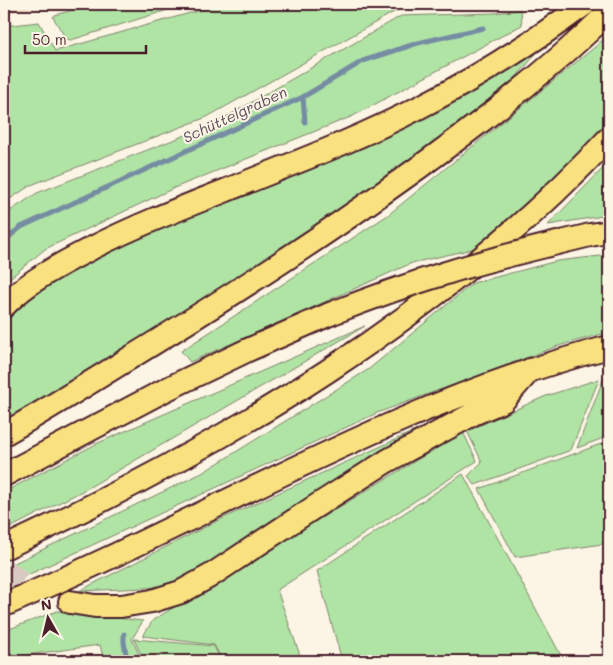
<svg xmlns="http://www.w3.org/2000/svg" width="613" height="665" viewBox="0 0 613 665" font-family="Mali,sans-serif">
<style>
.built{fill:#f1e2c9}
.green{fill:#b0e4a5;stroke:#7d8268}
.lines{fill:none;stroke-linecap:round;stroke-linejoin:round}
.stream{stroke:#748ca2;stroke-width:5}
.highway-tunnel{stroke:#d8cac0;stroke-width:22;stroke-dasharray:22 11;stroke-linecap:butt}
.highway-casing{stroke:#4a1f2b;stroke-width:26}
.highway{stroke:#fae180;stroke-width:22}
.highway-bridge-casing{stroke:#4a1f2b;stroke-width:26;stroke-linecap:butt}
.highway-bridge{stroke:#fae180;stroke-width:22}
.labels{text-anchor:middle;stroke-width:4;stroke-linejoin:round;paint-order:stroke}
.water-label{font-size:15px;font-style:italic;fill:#5c4c5c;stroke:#fcf5e5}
</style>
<rect width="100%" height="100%" fill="#fcf5e5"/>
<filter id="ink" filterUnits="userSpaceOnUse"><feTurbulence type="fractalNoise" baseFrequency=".02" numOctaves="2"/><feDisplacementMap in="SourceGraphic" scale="10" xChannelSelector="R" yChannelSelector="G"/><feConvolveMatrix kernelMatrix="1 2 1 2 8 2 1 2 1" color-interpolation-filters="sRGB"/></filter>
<g filter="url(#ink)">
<path class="built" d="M4 4H58L49 7 4 13Z"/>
<path class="green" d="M94 4H187L71 40 66 39 53 17 55 15Z
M222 4H432L403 7 207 117 31 185 4 203V26L39 22 55 51Z
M521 10 522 25 353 116 174 188 45 249 4 283V215L37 193 214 124 401 16 494 13Z
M609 34V119L581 151 477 248 412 263 190 362 181 351 388 215 595 47Z
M545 42C536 53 527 66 516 77 476 116 427 148 381 181 260 268 131 343 4 421V317L70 268Z
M609 162V215L548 225Z
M609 255V332L558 346 377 413 4 586V568L202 473 369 369 473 283 557 261Z
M365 326 88 488 4 531V492L98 443Z
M609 376V436L577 448 604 377Z
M599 379 571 450 475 485 468 476 482 462 467 431 546 396Z
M456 412 236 548 166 587 79 591 217 521Z
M463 432 477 461 277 590 302 661H223L214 645 143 636 153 620Z
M609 441V543L515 557 479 489Z
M463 474 564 661H342L317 571Z
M57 611 143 621 132 639 142 661H104L100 645 4 658V631Z
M134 639 214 646 221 661H144Z"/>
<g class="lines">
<path class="stream" d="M303 97 305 122
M4 241 21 227 303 97 363 61 418 43 483 28
M124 634V642L127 661"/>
<path class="highway-tunnel" d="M4 569 25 585 46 596 70 602"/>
<defs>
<path id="highway" d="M590 235 609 232
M4 306C28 281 61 264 92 248 147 220 205 199 262 176 315 155 368 134 418 108 477 78 532 43 585 4
M4 434C43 412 81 388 120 364 205 312 289 259 370 202 453 144 536 83 609 12
M4 475 167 389 248 350 330 314
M4 548C225 445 442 317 609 138
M70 602 95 606H121L152 601 181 592 210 576 313 508 387 461 473 414 503 401 530 370
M4 605C206 520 395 402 609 347"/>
</defs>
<use href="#highway" class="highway-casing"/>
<use href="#highway" class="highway"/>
<defs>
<path id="highway-bridge" d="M330 314C368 299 407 285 446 273 493 258 542 247 590 235"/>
</defs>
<use href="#highway-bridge" class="highway-bridge-casing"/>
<use href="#highway-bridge" class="highway-bridge"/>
</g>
</g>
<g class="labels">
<g class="water-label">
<text transform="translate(235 115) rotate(-25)" y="5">Schüttelgraben</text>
</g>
</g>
<rect width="613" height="665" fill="none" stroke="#fcf5e5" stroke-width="20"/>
<rect x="10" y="10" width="593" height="645" fill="none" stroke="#4a1f2b" stroke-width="2" filter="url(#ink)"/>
<g transform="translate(48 618) rotate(352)" stroke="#fcf5e5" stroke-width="4" paint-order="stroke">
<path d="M0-4L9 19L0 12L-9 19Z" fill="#4a1f2b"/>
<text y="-8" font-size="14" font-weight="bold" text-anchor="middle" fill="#4a1f2b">N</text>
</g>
<path d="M25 45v8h121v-8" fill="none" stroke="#4a1f2b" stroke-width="2.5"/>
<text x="32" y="45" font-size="15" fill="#4a1f2b" stroke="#fcf5e5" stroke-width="4" paint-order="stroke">50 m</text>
</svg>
